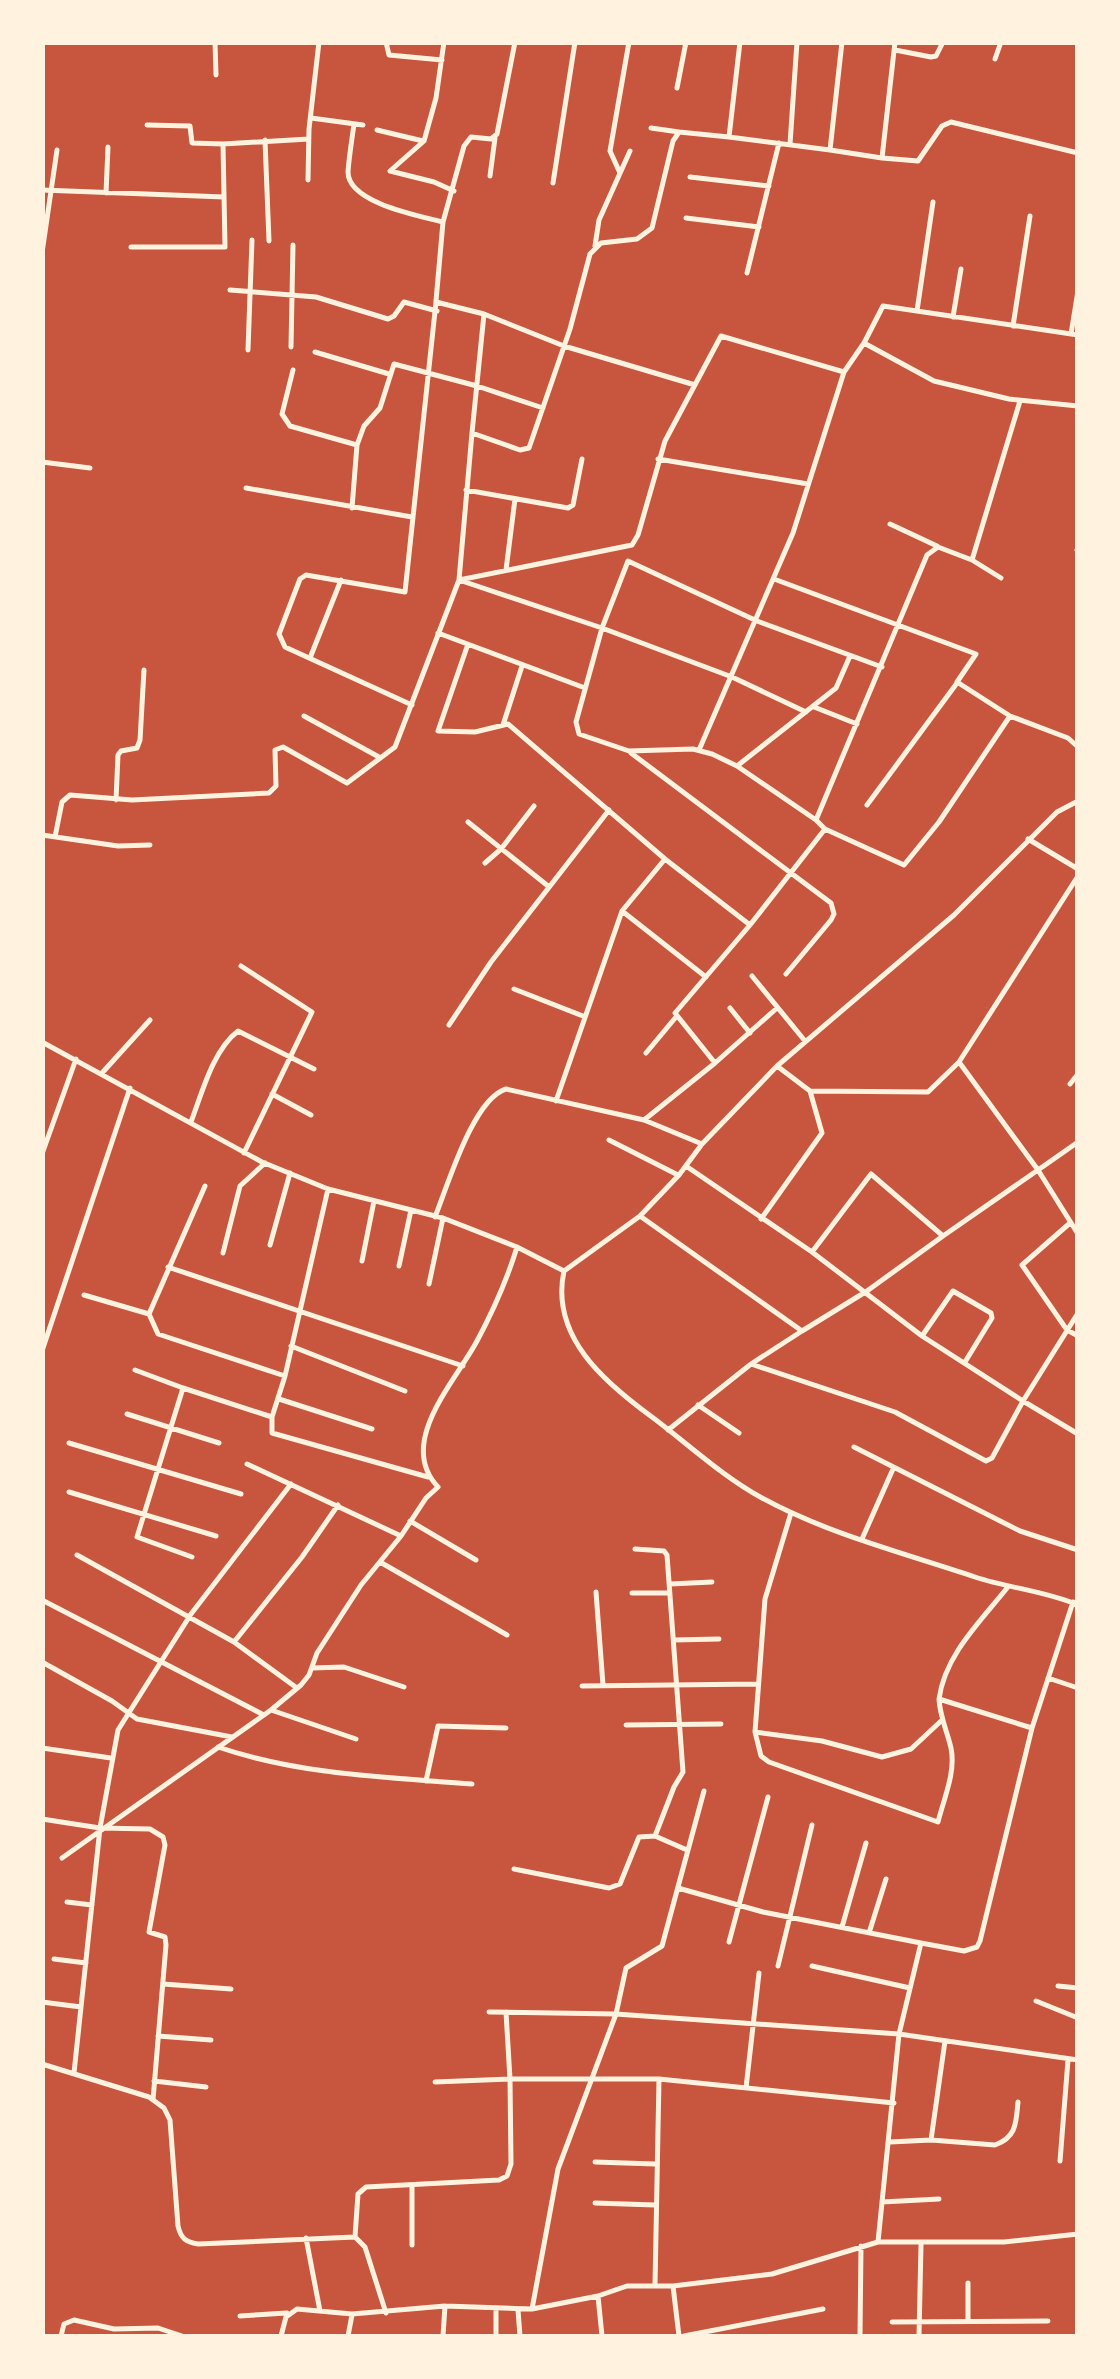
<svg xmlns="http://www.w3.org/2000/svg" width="1120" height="2379" viewBox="0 0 1120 2379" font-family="'Titillium Web',sans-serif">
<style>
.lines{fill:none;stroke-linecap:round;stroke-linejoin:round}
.minor{stroke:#fff3e0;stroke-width:5}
</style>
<rect width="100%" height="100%" fill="#c8553d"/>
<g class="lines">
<path class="minor" d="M215 42 216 75
M386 42 389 55 442 60
M444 42 436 98 424 141 390 171 434 182 454 191
M740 42 729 137 830 150
M842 42 830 150 882 158 895 42
M895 50 931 57 936 56 943 42
M995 59 1001 42
M677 88 686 42
M311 118 363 125
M354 124C352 139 349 157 348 172 348 203 420 216 443 222
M147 125 190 126 192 143 223 144
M651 128 679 132
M377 130 423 141
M265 140 269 241
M790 144 797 42
M882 158 918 161 942 126 951 122 1078 153
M620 173 610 151 629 42
M490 176 495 138
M690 177 769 186
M308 180 309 129 319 42
M553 183 575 42
M42 190 224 197
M106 193 108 147
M686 218 759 227
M595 246 599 220 630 151
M131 247H225L223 144 309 139
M42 253 57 150
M747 273 779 143
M230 290 316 297 388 319 394 316 404 302 437 311
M436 301 443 222 464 146 471 137 491 139 497 134 515 42
M917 311 933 202
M953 317 961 269
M1013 326 1030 216
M1071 334 1078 291
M1078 335 883 306 864 343 934 381 1009 399 1078 406
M291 347 293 245
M248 350 252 240
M315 352 389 374
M293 370 282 414 290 426 357 445
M1020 401 972 560 938 547 927 555 816 820 825 829 904 865 939 822 1010 716 1068 738 1078 747
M472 433 484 314
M658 459 808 484
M42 462 90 468
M246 488 412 517
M466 490 568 508 573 505 582 459
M352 508 357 445 364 426 380 408 394 364 477 386 543 408
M890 524 937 546
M1077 550 1078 548
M972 560 1001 578
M506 570 515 499
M774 579 976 654 957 682 1010 716
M438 633 585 688
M468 644 438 731 475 732 508 724 665 859 750 925
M310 658 341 580
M412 705 285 647 279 634 300 579 306 575 405 592 436 302 484 314 564 346 695 385
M814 707 857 724
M806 712 732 677 602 628 628 561 757 621 882 667
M304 716 379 757
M503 725 522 666
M699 750 793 533 844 372 864 343
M631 753 831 903 834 914 831 920 786 974
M737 766 836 688 850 656
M116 800 118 755 121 751 137 748 140 740 144 670
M867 805 957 683
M816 820 737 766 712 754 693 749 629 751 579 734 576 722 602 628 459 580 632 545 638 535 665 441 721 336 844 372
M468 822 548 886
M42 835 118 846 150 845
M55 837 62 802 70 795 132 800 269 793 276 786 275 750 283 747 347 783 395 747 459 580 472 433 520 450 529 448 570 329 590 254 601 243 637 239 652 228 673 141 679 132 729 137
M1028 839 1078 869
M485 863 501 849 534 806
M622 911 706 977
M241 966 312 1012 244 1153
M752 976 805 1041
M514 989 583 1016
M730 1008 750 1033
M777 1008 715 1063 675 1013 750 925 825 829
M449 1025 491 962 609 810
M42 1042 262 1162 328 1189 443 1218 517 1247 564 1271C550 1336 604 1382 652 1417 688 1444 722 1476 762 1498 828 1534 904 1553 975 1577 1008 1588 1046 1591 1078 1605
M646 1053 676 1017
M959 1062 1078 876
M102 1073 150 1020
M1070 1084 1078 1074
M810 1091 928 1092 959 1062 1038 1170 943 1236
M272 1094 311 1115
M556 1101 622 911 665 859
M644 1120 715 1063
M191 1122C202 1093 213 1050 238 1031L314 1069
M609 1140 678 1175
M1078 1142 1038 1170 1078 1234
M42 1154 76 1059
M686 1166 812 1252 922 1336 1023 1401 1078 1313
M640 1216 802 1331 867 1291 943 1236 871 1174 812 1252
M435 1217C448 1185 473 1099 506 1089L644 1120 702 1144
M761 1219 822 1133 810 1091 777 1066
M1070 1223 1022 1265 1067 1330 1078 1336
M270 1245 290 1173
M223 1253 240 1186 265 1163
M362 1261 374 1201
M399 1266 411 1210
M168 1267 463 1366
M564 1271 640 1216 679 1175 702 1144 777 1066 954 915 1057 812 1078 801
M429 1284 443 1218
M84 1295 149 1314 205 1186
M149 1314 158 1334 285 1376
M922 1336 953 1291 991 1313 992 1318 965 1362
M291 1346 405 1391
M42 1351 130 1088
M751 1364 895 1412 986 1461 992 1458 1023 1401 1078 1434
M135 1370 183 1388
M279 1399 372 1429
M698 1405 739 1433
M127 1414 219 1443
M272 1417 285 1376 328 1189
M668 1430 751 1364 802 1331
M69 1443 241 1494
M854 1447 1020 1531 1078 1550
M247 1464 401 1536
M69 1492 216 1536
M791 1513 765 1599 755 1732 761 1756 769 1762 938 1822C944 1798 956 1772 951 1748 947 1731 940 1717 939 1699
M410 1521 476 1560
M862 1539 893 1469
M635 1549 664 1551 667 1555 683 1772 674 1787 655 1836
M77 1555 234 1642 297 1688
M192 1557 137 1537 183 1388 272 1417V1433L428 1477
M380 1562 507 1635
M670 1584 712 1582
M1007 1588C980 1622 945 1655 939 1699L1032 1728
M596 1592 603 1685
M632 1593H669
M42 1600 264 1715
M674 1640 719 1639
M234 1642 302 1557 338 1505
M42 1662 112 1701 137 1719 232 1737
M312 1668 344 1667 404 1687
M1048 1678 1078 1688
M582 1686 758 1684
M271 1710 356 1739
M626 1725 721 1724
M755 1732 822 1741 882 1757 911 1749 941 1721
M218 1747C300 1775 386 1777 472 1784
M42 1748 111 1758
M426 1781 438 1726 506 1728
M42 1819 100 1828 150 1829 163 1837 165 1845 149 1932 165 1937 166 1945 153 2100
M62 1858 271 1710 301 1685 309 1675 317 1653 361 1585 401 1536 426 1498 438 1487C396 1443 455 1382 477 1341 493 1311 507 1280 517 1247
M514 1869 609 1888 620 1884 639 1837 655 1836 687 1850
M678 1888 763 1912 921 1943 899 2034 878 2242
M67 1902 92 1905
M842 1927 866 1843
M869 1933 886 1879
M729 1942 768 1797
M921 1943 964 1951 977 1947 980 1941 1032 1728 1073 1602
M54 1959 86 1963
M778 1966 812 1825
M812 1966 910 1988
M163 1984 231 1989
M1058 1986 1078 1988
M1036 2001 1078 2018
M42 2002 81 2007
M489 2012 616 2014 626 1968 662 1946 704 1791
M158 2036 211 2040
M42 2064 149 2097 164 2108 170 2120 178 2226C181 2239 186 2242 198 2244L355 2237 365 2247 386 2313
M74 2073 100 1828 118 1730 191 1614 291 1484
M154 2081 206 2087
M435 2082 510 2079 506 2012
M746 2088 759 1973
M931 2140 945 2041
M890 2142 931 2140 995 2145C1017 2137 1016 2122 1018 2102
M1060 2161 1068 2060
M595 2162 655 2164
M882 2202 939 2199
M595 2203 655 2205
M355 2237 358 2194 366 2187 499 2180 507 2176 511 2164 510 2079H659
M306 2238 320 2311
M412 2245V2187
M968 2283V2321
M655 2285 659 2079 894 2103
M673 2286 679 2336
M598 2296 602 2336
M496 2309V2336
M532 2309 558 2169 616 2014 899 2034 1078 2060
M518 2310 520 2336
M240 2316 287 2313
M892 2322 1048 2321
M61 2336 64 2324 74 2320 114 2329 158 2328 182 2336
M281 2336 286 2317 297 2309 352 2314 445 2306 532 2309 598 2296 627 2286H673L772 2274 878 2242H1004L1078 2234
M348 2336 352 2315
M443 2336 445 2306
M684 2336 823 2309
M860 2336 861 2246
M919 2336 921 2245"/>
</g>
<rect width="1120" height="2379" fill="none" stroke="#fff3e0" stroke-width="90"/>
</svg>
